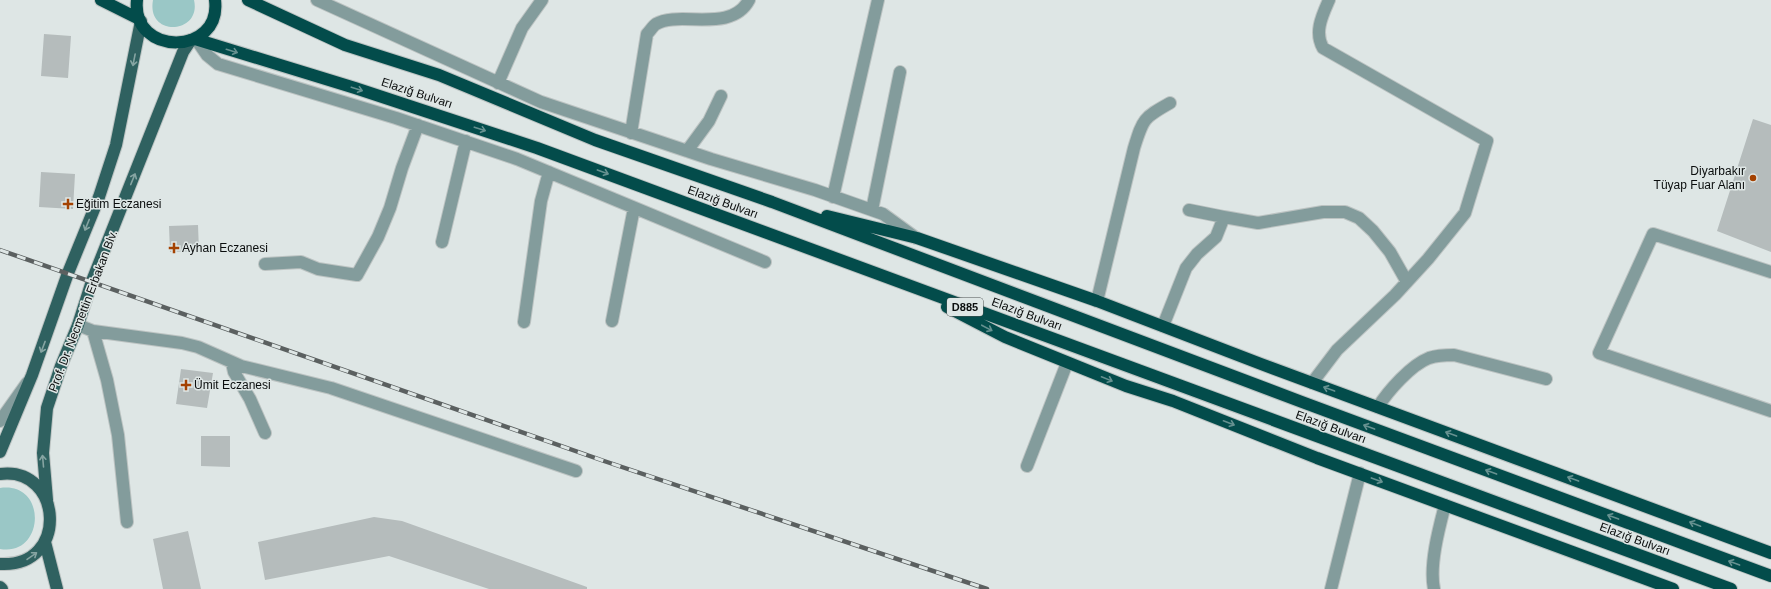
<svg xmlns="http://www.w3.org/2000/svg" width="1771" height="589" viewBox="0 0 1771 589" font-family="Arial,sans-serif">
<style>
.green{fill:#9ac7c6}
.building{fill:#b5bcbc}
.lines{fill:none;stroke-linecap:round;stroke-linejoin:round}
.minor-casing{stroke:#bcc3c2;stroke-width:14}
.major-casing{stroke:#bcc3c2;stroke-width:14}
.highway-casing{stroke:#bcc3c2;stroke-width:14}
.minor{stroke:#839c9c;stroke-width:12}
.major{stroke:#2f6160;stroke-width:12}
.highway{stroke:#034c4b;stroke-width:12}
.rail-casing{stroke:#5b6060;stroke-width:4.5}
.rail{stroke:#dee6e5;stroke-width:3;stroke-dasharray:9;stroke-linecap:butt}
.oneway{stroke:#669190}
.oneway2{stroke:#86a4a2}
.poi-dot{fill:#a44202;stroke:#dee6e5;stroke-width:1.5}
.labels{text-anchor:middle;stroke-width:3;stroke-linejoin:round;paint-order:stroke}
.shield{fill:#dee6e5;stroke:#4a4e4e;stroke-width:1}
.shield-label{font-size:11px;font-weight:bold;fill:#0a0d0d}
.street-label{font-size:12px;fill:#0a0d0d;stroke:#dee6e5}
.poi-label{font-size:12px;fill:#0a0d0d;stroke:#dee6e5;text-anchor:start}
</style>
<rect width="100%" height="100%" fill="#dee6e5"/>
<path class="green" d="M153 0H194C202 34 146 38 153 0Z
M0 488C48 481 45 557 0 549Z"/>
<path class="building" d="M44 34 71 36 68 78 41 76Z
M1753 119 1771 125V252L1717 231Z
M41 172 75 174 73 209 39 207Z
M198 225 199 251 170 252 169 226Z
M181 369 213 373 207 408 176 404Z
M201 436H230V467L201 466Z
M374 517 402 521 587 587V589H489L389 556 265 580 258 542Z
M188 531 201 589H163L153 539Z"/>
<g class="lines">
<defs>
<path id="minor" d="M317 0 541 102 711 159 815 190 883 214 916 238
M196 39 207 55 218 64 396 118 517 159 765 262
M498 83 522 28 542 0
M631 133 647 34C650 31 653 26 656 24 679 10 731 34 749 0
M687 151 709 121 721 96
M833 197 878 0
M872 210 900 72
M1189 210 1224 217
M442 242 466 141
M265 264 301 262 318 269 357 275 378 237 390 208 402 168 418 125
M1771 272 1653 234 1599 353 1771 411
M1097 301 1134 148C1143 119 1143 118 1170 103
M612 321 634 208
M524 322 541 201 549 172
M78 325 93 331 182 343 198 347 241 366 331 388 576 471
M1163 326 1186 268 1197 254 1216 237 1224 217 1258 223 1323 212H1345L1359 218 1373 231 1390 252 1407 282
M93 331 107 380 118 435 127 522
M232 363 234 372 250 399 265 433
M1312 383 1337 350 1395 295 1428 259 1465 213 1487 141 1323 48C1314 32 1322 16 1329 0
M1378 407C1388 391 1411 365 1429 358 1438 355 1446 355 1454 355L1546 379
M0 421 27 383
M1027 466 1067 363
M1331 589 1360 473
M1434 589C1429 565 1439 528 1445 505"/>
<path id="major" d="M0 452 32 375 68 273 99 197 116 145 141 21
M0 474C63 466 70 568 0 564
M47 500 43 453 47 408 61 366 78 325 92 281 183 52 191 40
M45 542 57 589
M0 587 2 589"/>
<path id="highway" d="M101 0 139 19
M137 0C131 57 222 56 215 0
M248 0 345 45 439 75 595 140 772 202 1302 402 1771 576
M195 39 355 88 537 148 1731 589
M827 216 917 238 1097 301 1261 364 1771 553
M947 307 1005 337 1126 386 1173 401 1317 458 1673 589"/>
</defs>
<use href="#minor" class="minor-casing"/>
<use href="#major" class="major-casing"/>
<use href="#highway" class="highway-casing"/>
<use href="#minor" class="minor"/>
<use href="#major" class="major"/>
<use href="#highway" class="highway"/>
<defs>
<path id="rail" d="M0 250 604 461 987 589"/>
</defs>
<use href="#rail" class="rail-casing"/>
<use href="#rail" class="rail"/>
</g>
<defs><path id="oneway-shaft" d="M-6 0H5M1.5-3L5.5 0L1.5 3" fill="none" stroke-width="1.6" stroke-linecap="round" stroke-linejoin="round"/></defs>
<g class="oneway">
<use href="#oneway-shaft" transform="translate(232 51) rotate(17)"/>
<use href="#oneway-shaft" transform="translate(357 89) rotate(18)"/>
<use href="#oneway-shaft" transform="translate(480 129) rotate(18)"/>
<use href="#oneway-shaft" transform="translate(603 172) rotate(20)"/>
<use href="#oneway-shaft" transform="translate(987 328) rotate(28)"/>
<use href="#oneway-shaft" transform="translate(1107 379) rotate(22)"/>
<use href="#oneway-shaft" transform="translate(1329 389) rotate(-160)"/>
<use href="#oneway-shaft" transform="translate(1229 423) rotate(21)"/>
<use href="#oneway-shaft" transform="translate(1369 427) rotate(-160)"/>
<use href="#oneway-shaft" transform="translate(1451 434) rotate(-160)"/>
<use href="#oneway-shaft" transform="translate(1491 472) rotate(-160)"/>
<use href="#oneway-shaft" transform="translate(1573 479) rotate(-160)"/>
<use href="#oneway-shaft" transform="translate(1377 480) rotate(20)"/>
<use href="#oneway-shaft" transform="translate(1613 517) rotate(-160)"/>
<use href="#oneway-shaft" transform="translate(1695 524) rotate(-159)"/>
<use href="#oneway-shaft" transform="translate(1734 563) rotate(-160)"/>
</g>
<g class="oneway2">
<use href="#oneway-shaft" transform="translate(134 60) rotate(101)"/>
<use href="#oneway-shaft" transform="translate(133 179) rotate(-68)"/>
<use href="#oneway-shaft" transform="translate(87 225) rotate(112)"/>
<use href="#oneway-shaft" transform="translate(43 347) rotate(111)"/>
<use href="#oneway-shaft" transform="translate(43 461) rotate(-95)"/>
<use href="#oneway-shaft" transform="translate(32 556) rotate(-35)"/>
</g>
<g class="poi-dot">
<circle cx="1753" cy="178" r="4"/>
<path d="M66 198h4v4h4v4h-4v4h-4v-4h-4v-4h4z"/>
<path d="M172 242h4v4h4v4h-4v4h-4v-4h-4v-4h4z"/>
<path d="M184 379h4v4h4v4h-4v4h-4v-4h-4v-4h4z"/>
</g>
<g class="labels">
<rect class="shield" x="947" y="298" width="36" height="18" rx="3"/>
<g class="shield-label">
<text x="965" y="311">D885</text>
</g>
<g class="street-label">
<text transform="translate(417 93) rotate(18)" y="4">Elazığ Bulvarı</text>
<text transform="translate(723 202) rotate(20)" y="4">Elazığ Bulvarı</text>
<text transform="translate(83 311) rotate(-69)" y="4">Prof. Dr. Necmettin Erbakan Blv.</text>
<text transform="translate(1027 314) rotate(20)" y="4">Elazığ Bulvarı</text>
<text transform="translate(1331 427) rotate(20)" y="4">Elazığ Bulvarı</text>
<text transform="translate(1635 539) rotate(20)" y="4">Elazığ Bulvarı</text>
</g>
<g class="poi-label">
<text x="1745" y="175" text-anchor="end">Diyarbakır<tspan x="1745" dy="14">Tüyap Fuar Alanı</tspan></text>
<text x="76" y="208">Eğitim Eczanesi</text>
<text x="182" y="252">Ayhan Eczanesi</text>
<text x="194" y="389">Ümit Eczanesi</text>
</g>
</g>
</svg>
